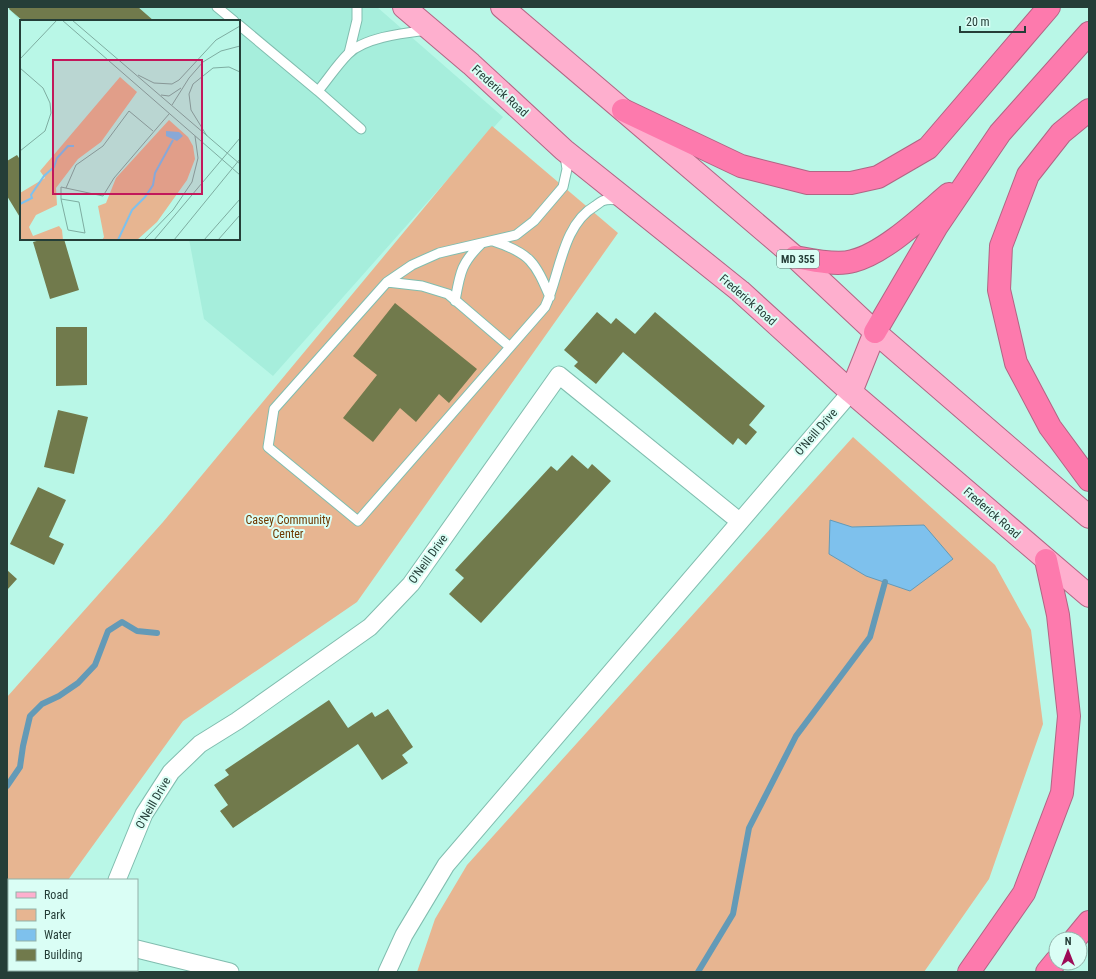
<svg xmlns="http://www.w3.org/2000/svg" width="1096" height="979" viewBox="0 0 1096 979" font-family="'Roboto Condensed',sans-serif">
<style>
.built{fill:#a6eedc}
.green{fill:#e7b591}
.water{fill:#7ec1ed;stroke:#639ab7}
.lines{fill:none;stroke-linecap:round;stroke-linejoin:round}
.stream{stroke:#639ab7;stroke-width:6}
.building{fill:#717a4c}
.service-casing{stroke:#81bdaf;stroke-width:11}
.minor-casing{stroke:#81bdaf;stroke-width:19}
.primary-casing{stroke:#b16584;stroke-width:24}
.motorway-casing{stroke:#b16584;stroke-width:24}
.service{stroke:#fff;stroke-width:9}
.minor{stroke:#fff;stroke-width:17}
.primary{stroke:#feafce;stroke-width:22}
.motorway{stroke:#fd7aad;stroke-width:22}
.labels{text-anchor:middle;stroke-width:4;stroke-linejoin:round;paint-order:stroke}
.shield{fill:#dafef5;stroke:#5b7871;stroke-width:1}
.shield-label{font-size:11px;font-weight:bold;fill:#253e38}
.street-label{font-size:12px;fill:#253e38;stroke:#dafef5}
.park-label{font-size:12px;fill:#6f3900;stroke:#dafef5}
.inset-river{fill:none;stroke:#7ec1ed;stroke-width:2}
.inset-road{fill:none;stroke:#7eada1;stroke-width:1}
.view{fill:#c2185b;fill-opacity:0.15;stroke:#c2185b;stroke-width:2}
.inset-edge{fill:none;stroke:#253e38;stroke-width:2}
</style>
<rect width="100%" height="100%" fill="#b9f7e7"/>
<path class="built" d="M7 7H377L503 117 273 376 204 319 189 239H239V21H21V22Z"/>
<path class="green" d="M492 126 618 233 357 602 183 721 68 880H9V970H34L35 972H7V697L163 522Z
M853 437 995 565 1031 630 1043 724 989 879 924 972H417L435 919 467 865Z"/>
<path class="water" d="M830 520 852 527 924 525 953 559 910 591 866 576 829 554Z"/>
<g class="lines">
<path class="stream" d="M7 786 20 767 23 746 30 716 42 704 59 696 78 683 95 665 108 631 122 622 137 631 157 633
M698 972 733 914 749 828 796 736 870 637 885 582"/>
</g>
<path class="building" d="M10 7H138L154 21H23L9 9Z
M17 155 21 161V219L7 196V161Z
M44 239H64L79 290 50 299 33 242Z
M395 303 477 369 449 403 439 394 416 422 400 408 373 442 343 418 377 375 353 356Z
M597 312 611 324 616 318 635 334 655 312 765 406 749 425 757 432 746 445 738 438 733 445 623 352 596 384 574 366 578 362 564 350Z
M56 327H87V385L56 386Z
M58 410 88 417 74 474 44 467Z
M572 455 588 469 592 464 611 481 481 623 449 594 464 578 455 570 551 466 557 471Z
M38 487 66 500 49 537 64 544 54 565 10 544Z
M7 570 17 579 7 590Z
M329 700 348 728 372 712 375 717 388 709 413 747 402 755 408 763 382 780 358 744 233 828 220 811 228 805 214 785 229 775 225 770Z"/>
<g class="lines">
<defs>
<path id="service" d="M217 7 234 21
M239 25 318 91C328 79 337 65 348 54 365 37 405 33 428 30
M349 53 357 20V7
M318 91 361 129
M565 156 567 169 563 187 534 221 516 235 439 253 412 265 387 282 274 409 268 447 358 521 545 307C560 275 562 225 595 206 598 204 602 200 606 200 610 199 616 200 621 200
M493 241C530 253 535 262 550 297
M387 282 422 286 448 294 510 347
M455 301C460 273 461 263 482 243"/>
<path id="minor" d="M117 880 144 814 171 772 200 744 237 721 370 627 411 584 559 375 739 521
M137 949 230 972
M52 970V972
M387 972 404 935 446 865 851 392"/>
<path id="primary" d="M404 7 471 64 564 150 740 291 851 392 1089 596
M502 7 795 257 875 332 1089 517
M851 392 875 332"/>
<path id="motorway" d="M623 110 741 166 808 183H851L878 177 928 148 1049 7
M1089 110 1061 133 1028 175 1001 246 999 290 1016 363 1050 427 1089 480
M795 257C811 260 837 266 853 261 885 253 924 215 949 194
M875 332 937 226 1000 133 1089 33
M1075 939 1089 922
M969 972 1024 893 1062 793 1069 716 1058 615 1046 560
M1047 972 1056 961"/>
</defs>
<use href="#service" class="service-casing"/>
<use href="#minor" class="minor-casing"/>
<use href="#primary" class="primary-casing"/>
<use href="#motorway" class="motorway-casing"/>
<use href="#service" class="service"/>
<use href="#minor" class="minor"/>
<use href="#primary" class="primary"/>
<use href="#motorway" class="motorway"/>
</g>
<g class="labels">
<rect class="shield" x="777" y="250" width="42" height="18" rx="3"/>
<g class="shield-label">
<text x="798" y="263">MD 355</text>
</g>
<g class="street-label">
<text transform="translate(500 91) rotate(42)" y="4">Frederick Road</text>
<text transform="translate(748 300) rotate(41)" y="4">Frederick Road</text>
<text transform="translate(816 432) rotate(-49)" y="4">O'Neill Drive</text>
<text transform="translate(992 513) rotate(41)" y="4">Frederick Road</text>
<text transform="translate(428 559) rotate(-54)" y="4">O'Neill Drive</text>
<text transform="translate(153 803) rotate(-60)" y="4">O'Neill Drive</text>
</g>
<g class="park-label">
<text x="288" y="524">Casey Community<tspan x="288" dy="14">Center</tspan></text>
</g>
</g>
<g transform="translate(20 20)">
<rect width="220" height="220" fill="#b9f7e7"/>
<path d="M100 57 117 72 81 122 58 139 36 168 37 185 16 195 9 207 13 216 39 206 42 210 43 220H0V173L25 158 20 151ZM149 100 168 117 173 126 175 139 167 160 137 202 117 220H82L84 217 78 186 86 183 96 158Z" fill="#e7b591"/>
<path d="M146 111 159 112 163 116 157 121 146 116Z" fill="#7ec1ed"/>
<path class="inset-river" d="M0 184 12 178 11 175 24 156 34 147 37 138 48 126H54M98 220 112 190 125 177 133 165 135 153 153 120"/>
<path class="inset-road" d="M42 0 220 155M52 0 220 144M0 39 37 0M0 48 23 68 30 83 31 93 25 111 0 131M118 55 134 63 152 64 159 60 196 20 220 6M141 75 149 76 161 68M152 85 169 58 183 42 201 31 220 26M187 116 171 90 169 74 173 64 193 48 209 47 220 52M46 168 56 145 83 126 109 91 133 111M41 179 59 182 65 213 48 210 41 179V167L83 176 94 158 149 94M124 220 153 190 172 162 178 138 175 116M134 220 220 118M154 220 220 139M184 220 220 179M198 220 220 195"/>
<path class="view" d="M33 40H182V174H33Z"/>
<rect width="220" height="220" class="inset-edge"/>
</g>
<rect width="1096" height="979" fill="none" stroke="#253e38" stroke-width="16"/>
<rect x="8" y="879" width="130" height="92" fill="#dafef5" stroke="#92b1a9"/>
<rect x="16" y="892" width="20" height="6" fill="#feafce" stroke="#92b1a9"/>
<text x="44" y="899" font-size="12" fill="#253e38">Road</text>
<rect x="16" y="909" width="20" height="12" fill="#e7b591" stroke="#92b1a9"/>
<text x="44" y="919" font-size="12" fill="#253e38">Park</text>
<rect x="16" y="929" width="20" height="12" fill="#7ec1ed" stroke="#92b1a9"/>
<text x="44" y="939" font-size="12" fill="#253e38">Water</text>
<rect x="16" y="949" width="20" height="12" fill="#717a4c" stroke="#92b1a9"/>
<text x="44" y="959" font-size="12" fill="#253e38">Building</text>
<g transform="translate(1068 951)"><circle r="19" fill="#dafef5" stroke="#92b1a9"/>
<path d="M0-3L7 15L0 10L-7 15Z" fill="#9d0c57"/>
<text y="-6" font-size="11" font-weight="bold" text-anchor="middle" fill="#253e38">N</text>
</g>
<path d="M960 26v6h65v-6" fill="none" stroke="#253e38" stroke-width="2"/>
<text x="966" y="26" font-size="12" fill="#253e38" stroke="#dafef5" stroke-width="3" paint-order="stroke">20 m</text>
</svg>
